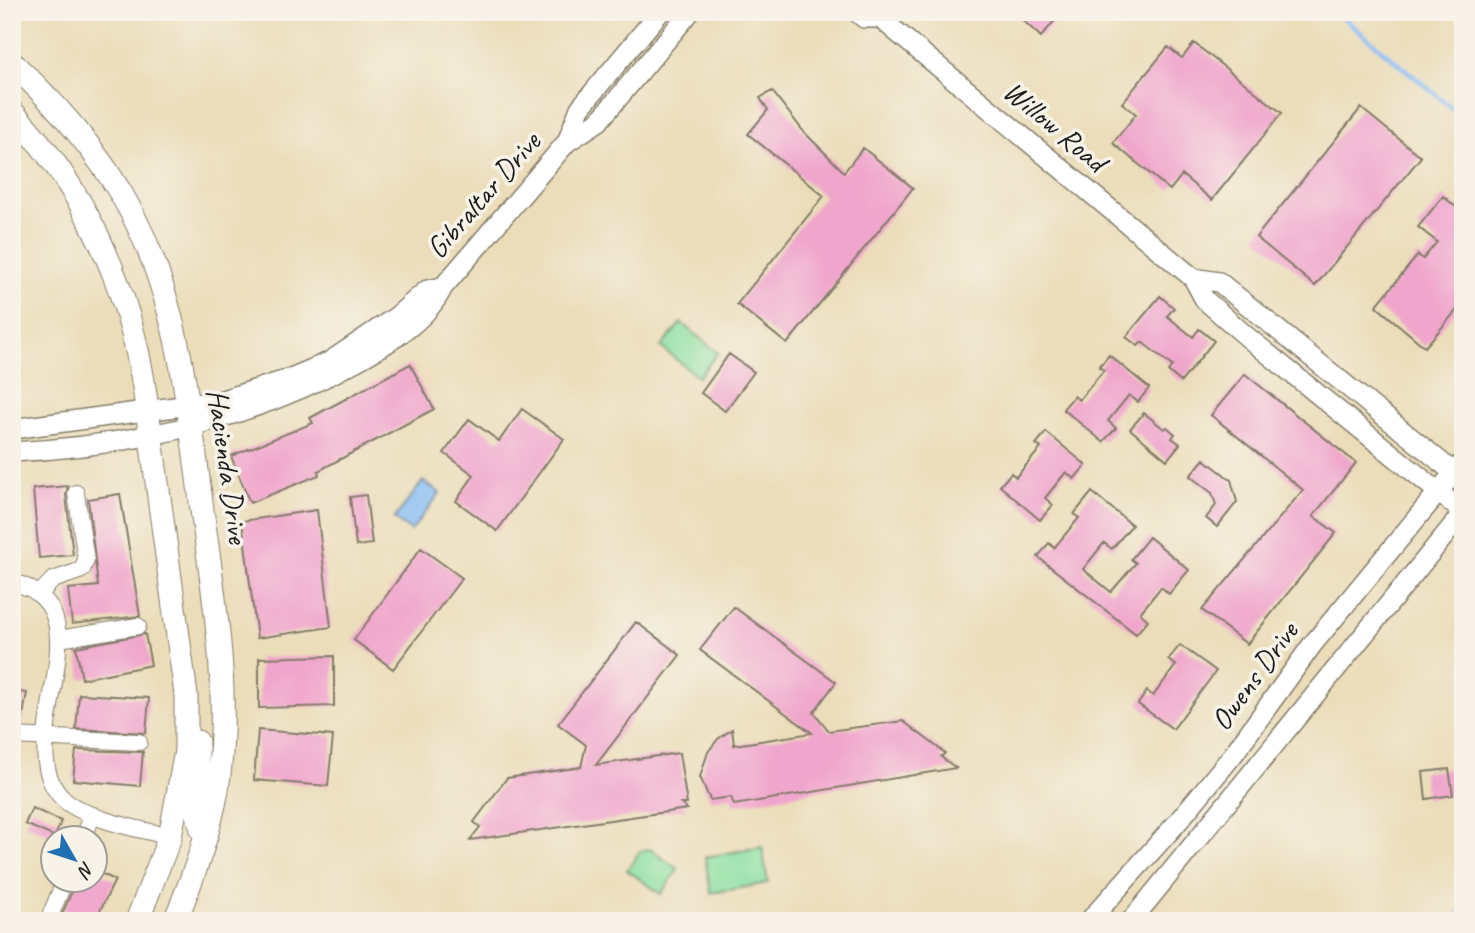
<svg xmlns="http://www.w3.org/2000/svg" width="1475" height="933" viewBox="0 0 1475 933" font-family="Caveat,sans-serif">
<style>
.green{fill:#8ce0a1;stroke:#547e5e;stroke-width:2}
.water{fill:#86bcf5;stroke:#516c88;stroke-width:2}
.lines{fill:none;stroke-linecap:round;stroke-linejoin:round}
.stream{stroke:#86bcf5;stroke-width:4.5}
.building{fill:#f0a6cc}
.minor-casing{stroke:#847c6a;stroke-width:18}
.tertiary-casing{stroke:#847c6a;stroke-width:22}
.secondary-casing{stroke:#847c6a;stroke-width:25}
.minor{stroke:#fff;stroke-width:16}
.tertiary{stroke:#fff;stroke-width:19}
.secondary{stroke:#fff;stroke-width:23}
.labels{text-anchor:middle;stroke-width:7;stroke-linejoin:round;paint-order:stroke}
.street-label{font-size:30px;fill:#1c1c1c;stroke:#f7f3e8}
</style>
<rect width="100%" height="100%" fill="#f7f3e8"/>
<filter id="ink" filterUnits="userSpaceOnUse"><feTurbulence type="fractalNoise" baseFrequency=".0143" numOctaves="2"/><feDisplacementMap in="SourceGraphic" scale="14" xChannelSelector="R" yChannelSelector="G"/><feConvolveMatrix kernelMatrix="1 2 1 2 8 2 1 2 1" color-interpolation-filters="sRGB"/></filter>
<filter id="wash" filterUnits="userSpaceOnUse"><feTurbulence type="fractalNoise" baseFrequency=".00686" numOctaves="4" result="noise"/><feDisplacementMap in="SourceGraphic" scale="28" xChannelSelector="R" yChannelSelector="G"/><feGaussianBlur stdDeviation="1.57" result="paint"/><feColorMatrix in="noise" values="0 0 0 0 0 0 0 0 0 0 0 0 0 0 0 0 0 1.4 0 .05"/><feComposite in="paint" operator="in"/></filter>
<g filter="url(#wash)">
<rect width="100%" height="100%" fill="#ebddb9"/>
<path class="green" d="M681 323 718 353 698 377 661 347Z
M762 847 768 883 711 893 705 857Z
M650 849 678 869 661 894 627 870 640 851Z"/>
<path class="water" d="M423 481 440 493 411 531 394 519Z"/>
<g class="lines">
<path class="stream" d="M1336 12 1463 117
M1454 921 1463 909"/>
</g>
<g id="blocks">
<path class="building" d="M1014 12H1048L1056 19 1041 37Z
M1194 43 1282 113 1212 200 1182 175 1170 190 1113 143 1136 114 1122 103 1168 47 1182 58Z
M772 91 804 132 844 172 863 148 913 188 787 344 737 304 824 196 748 134 768 110 760 98Z
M1361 108 1421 157 1315 286 1256 237Z
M1443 196 1463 213V303L1425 347 1376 306 1418 255 1423 259 1437 242 1418 227Z
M1160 296 1174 308 1167 316 1193 337 1199 329 1214 341 1181 382 1168 371 1172 366 1142 342 1138 346 1126 337Z
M729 354 754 372 725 411 701 393Z
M1109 355 1149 388 1138 402 1129 395 1108 421 1116 428 1103 442 1063 409 1074 396 1079 400 1104 370 1099 367Z
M410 364 434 409 318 471 319 475 250 503 231 456 313 423 310 418Z
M1245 374 1356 463 1313 516 1336 533 1247 644 1202 610 1303 490 1211 415Z
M522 409 564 439 497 531 456 501 474 475 444 453 469 419 499 441Z
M1144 413 1164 429 1167 427 1175 434 1172 438 1180 444 1167 460 1130 429Z
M1046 432 1086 465 1074 479 1066 472 1045 498 1053 505 1040 520 1000 486 1011 473 1016 477 1041 448 1036 444Z
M1204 459 1231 480 1237 502 1217 527 1206 518 1216 505 1212 493 1190 476Z
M68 486 66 495 73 555 39 558 33 489Z
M1092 492 1132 525 1112 549 1104 543 1083 569 1111 592 1136 563 1131 559 1149 537 1189 570 1169 594 1161 587 1140 613 1148 620 1136 634 1038 557 1049 543 1054 548 1079 518 1074 514Z
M120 494 140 616 72 624 68 589 98 586 88 499Z
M366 495 372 544 356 546 350 497Z
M317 510 331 627 257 638 242 521Z
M421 548 462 578 393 669 354 640Z
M734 607 836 682 814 712 829 731 903 721 945 753 941 757 956 768 734 805 731 797 710 800 700 777 708 752 718 739 732 729 734 745 812 733 700 650Z
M636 622 680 655 596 765 679 753 687 804H681L687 809 470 840 480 827 474 822 507 778 581 767 586 745 558 724Z
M145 634 151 665 82 679 76 647Z
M1180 645 1216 671 1173 729 1138 704 1147 691 1153 696 1176 665 1168 660Z
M334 656V706L259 708V658Z
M12 691 27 693 21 726H12Z
M79 694 149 698 146 733 76 729Z
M258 730 333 736 328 786 254 780Z
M76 750 143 752 140 786 73 780Z
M1449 769 1453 795 1426 799 1423 772Z
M32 808 61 821 55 837 25 824Z
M94 870 115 880 95 921H59L77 880H94Z"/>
</g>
</g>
<g filter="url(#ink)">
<use href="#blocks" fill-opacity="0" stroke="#847c6a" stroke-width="2"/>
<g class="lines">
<defs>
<path id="minor" d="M12 582C117 608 0 753 68 803 97 822 137 828 170 837
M40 593 53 580 82 570 86 560 76 493
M59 639 138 626
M12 736 139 742
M83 838 93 815
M48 921 65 880"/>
<path id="tertiary" d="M857 12 864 18H880L898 33 1193 278 1205 300 1246 336 1463 512
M567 142 580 108 660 12
M1193 278 1219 282 1463 480
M12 429 219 401 286 380 329 362 397 316 427 290 443 287
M12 452C134 446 254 419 360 359 392 341 427 320 443 287L567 142 599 121 690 12
M1089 921 1176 824 1232 756 1312 645 1463 462
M1131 921 1463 513"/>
<path id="secondary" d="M12 63C65 112 114 170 143 236 181 322 190 417 202 510 215 603 231 696 217 790 209 835 193 878 175 921
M12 112C84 187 128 285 144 387L186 695V751L170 837 137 921
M197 742V812L202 830"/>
</defs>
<use href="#minor" class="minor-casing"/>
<use href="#tertiary" class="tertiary-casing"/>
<use href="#secondary" class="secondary-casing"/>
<use href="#minor" class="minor"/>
<use href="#tertiary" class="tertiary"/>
<use href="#secondary" class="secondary"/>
</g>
</g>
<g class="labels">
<g class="street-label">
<text transform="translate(1055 126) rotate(40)" y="10">Willow Road</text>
<text transform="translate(483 195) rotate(-49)" y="10">Gibraltar Drive</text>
<text transform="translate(228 466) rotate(82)" y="10">Hacienda Drive</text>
<text transform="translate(1254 676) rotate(-54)" y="10">Owens Drive</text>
</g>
</g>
<rect width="1475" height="933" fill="none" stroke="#f7f3e8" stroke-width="42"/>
<g transform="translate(74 859) rotate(129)"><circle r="33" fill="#f7f3e8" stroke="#9f9d96" stroke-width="2"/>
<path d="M0-5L12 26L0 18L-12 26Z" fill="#1f6fb2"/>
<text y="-10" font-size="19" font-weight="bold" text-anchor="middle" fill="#1c1c1c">N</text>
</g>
</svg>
